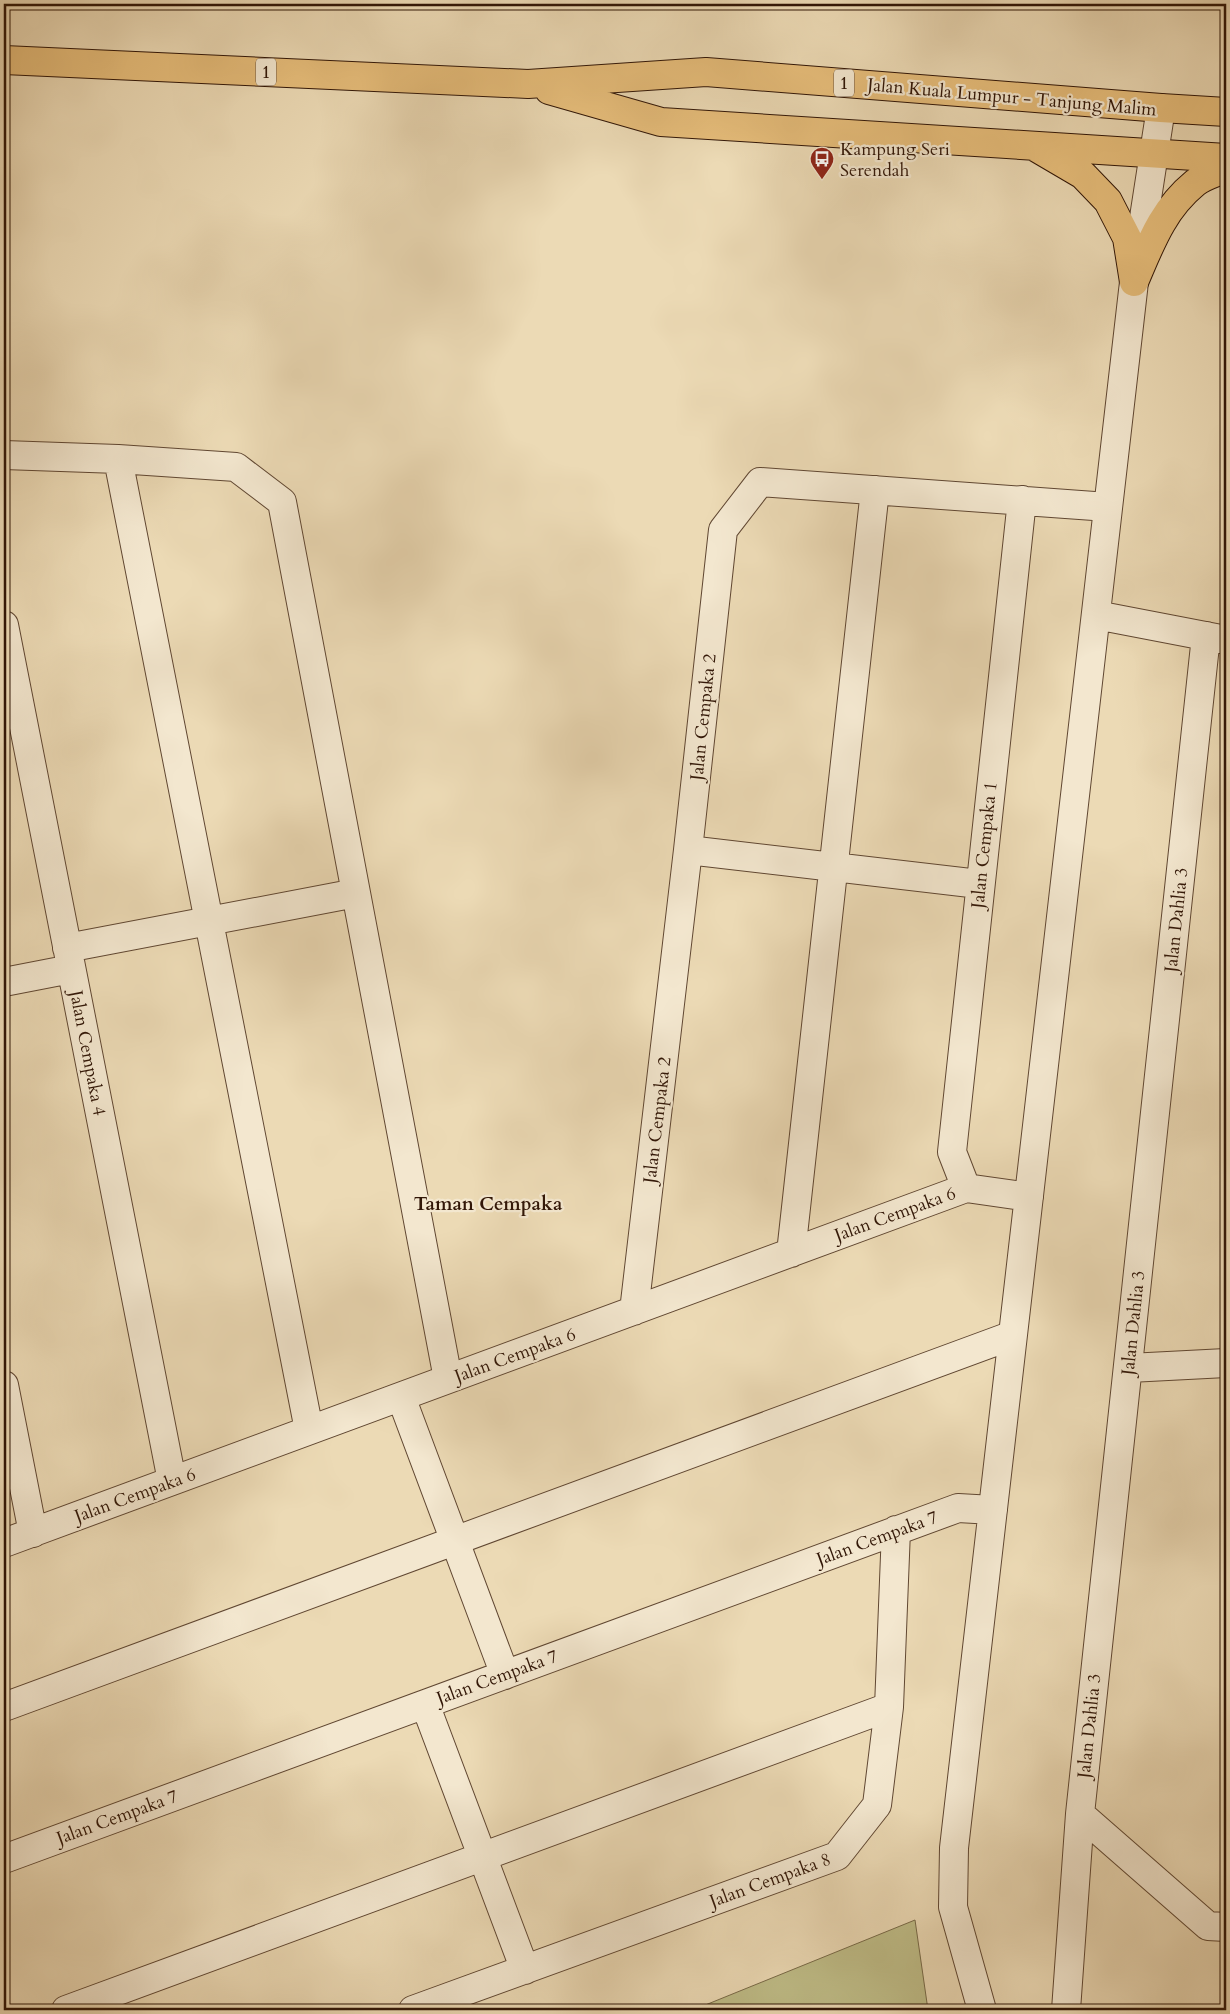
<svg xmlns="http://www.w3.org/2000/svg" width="1230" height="2014" viewBox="0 0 1230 2014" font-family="Cardo,serif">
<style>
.pitch{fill:#bfbd88;stroke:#786a48}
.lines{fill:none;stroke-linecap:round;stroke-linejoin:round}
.minor-casing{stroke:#604732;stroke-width:30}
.major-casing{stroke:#311607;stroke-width:30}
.minor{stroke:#f3e7cf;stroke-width:28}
.major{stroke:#e6bd7a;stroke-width:28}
.labels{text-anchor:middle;stroke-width:4.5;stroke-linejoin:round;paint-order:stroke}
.shield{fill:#f3e7cf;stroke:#6b5543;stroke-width:1}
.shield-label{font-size:16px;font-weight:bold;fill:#311607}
.street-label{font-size:18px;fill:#311607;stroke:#f3e7cf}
.poi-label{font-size:18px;fill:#311607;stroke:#f3e7cf;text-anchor:start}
.neighbourhood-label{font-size:19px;font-weight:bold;fill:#311607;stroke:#f3e7cf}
</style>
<rect width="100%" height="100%" fill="#ecdab5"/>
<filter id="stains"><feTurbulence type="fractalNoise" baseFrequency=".004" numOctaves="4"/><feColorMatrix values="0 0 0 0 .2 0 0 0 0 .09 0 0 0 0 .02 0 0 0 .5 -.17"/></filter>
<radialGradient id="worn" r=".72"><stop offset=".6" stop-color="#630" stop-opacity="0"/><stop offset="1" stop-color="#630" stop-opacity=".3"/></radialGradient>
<path class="pitch" d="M915 1920 928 2010H693Z"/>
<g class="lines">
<defs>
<path id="minor" d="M4 455 118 459 236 467 282 502 448 1379
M118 459 309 1430
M1096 615 1226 640
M4 625 172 1481
M688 850 979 884
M67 948 356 893
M4 982 71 969
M966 1188 952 1152 1022 500
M791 1253 875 490
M634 1311 688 850 723 530 760 482 1108 507
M1129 1368 1226 1363
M4 1385 33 1533
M401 1397 505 1675
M4 1543 966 1188 1029 1197
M425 1704 525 1970
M4 1707 1013 1335
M1080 1814 1208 1926 1226 1927
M4 1859 958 1508 993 1510
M66 2010 889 1707
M413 2010 837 1856 877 1805 889 1707 896 1530
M982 2010 953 1907 954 1848 1134 282 1161 108
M1066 2010 1080 1814 1206 636"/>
<path id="major" d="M4 60 528 84 706 72 1161 108 1226 112
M549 90 661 122 1226 158
M1037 148 1083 175 1108 201 1127 238 1134 282
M1134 282C1150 245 1162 210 1195 183 1203 176 1216 173 1226 168"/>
</defs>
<use href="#minor" class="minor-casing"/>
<use href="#major" class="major-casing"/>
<use href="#minor" class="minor"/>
<use href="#major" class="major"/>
</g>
<defs>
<symbol id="bus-pin" viewBox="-11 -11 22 30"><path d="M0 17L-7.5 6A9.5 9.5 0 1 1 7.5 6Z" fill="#8f2418" stroke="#f3e7cf"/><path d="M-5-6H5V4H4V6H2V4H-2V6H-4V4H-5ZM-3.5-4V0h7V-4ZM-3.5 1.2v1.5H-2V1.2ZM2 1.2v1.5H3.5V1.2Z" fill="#fff"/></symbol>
</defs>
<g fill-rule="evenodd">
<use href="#bus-pin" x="808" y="145" width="28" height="38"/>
</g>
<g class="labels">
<g class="shield">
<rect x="256" y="58.5" width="20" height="27" rx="4"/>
<rect x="834" y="69.5" width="20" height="27" rx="4"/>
</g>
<g class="shield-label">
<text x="266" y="78">1</text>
<text x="844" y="89">1</text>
</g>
<g class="street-label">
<text transform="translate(1012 97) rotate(5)" y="6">Jalan Kuala Lumpur - Tanjung Malim</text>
<text transform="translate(703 717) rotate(-84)" y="6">Jalan Cempaka 2</text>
<text transform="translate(984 845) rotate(-84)" y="6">Jalan Cempaka 1</text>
<text transform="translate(1176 920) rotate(-84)" y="6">Jalan Dahlia 3</text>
<text transform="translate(88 1053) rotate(79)" y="6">Jalan Cempaka 4</text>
<text transform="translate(657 1120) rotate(-83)" y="6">Jalan Cempaka 2</text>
<text transform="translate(895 1214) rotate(-20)" y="6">Jalan Cempaka 6</text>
<text transform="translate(1133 1323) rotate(-84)" y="6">Jalan Dahlia 3</text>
<text transform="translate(515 1355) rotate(-20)" y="6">Jalan Cempaka 6</text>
<text transform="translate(135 1495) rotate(-20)" y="6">Jalan Cempaka 6</text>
<text transform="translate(877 1538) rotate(-20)" y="6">Jalan Cempaka 7</text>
<text transform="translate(497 1677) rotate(-20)" y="6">Jalan Cempaka 7</text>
<text transform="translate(1089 1726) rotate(-84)" y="6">Jalan Dahlia 3</text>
<text transform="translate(117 1817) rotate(-20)" y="6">Jalan Cempaka 7</text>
<text transform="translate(770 1880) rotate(-20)" y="6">Jalan Cempaka 8</text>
</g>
<g class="poi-label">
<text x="840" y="155">Kampung Seri<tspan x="840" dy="21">Serendah</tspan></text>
</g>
<g class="neighbourhood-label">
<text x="488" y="1210">Taman Cempaka</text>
</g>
</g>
<rect width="1230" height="2014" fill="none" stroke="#ecdab5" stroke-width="20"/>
<rect x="5" y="5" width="1220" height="2004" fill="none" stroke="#311607" stroke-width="2.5"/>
<rect x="10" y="10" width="1210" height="1994" fill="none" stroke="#311607"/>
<rect width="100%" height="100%" filter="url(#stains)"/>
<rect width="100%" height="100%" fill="url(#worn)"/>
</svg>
